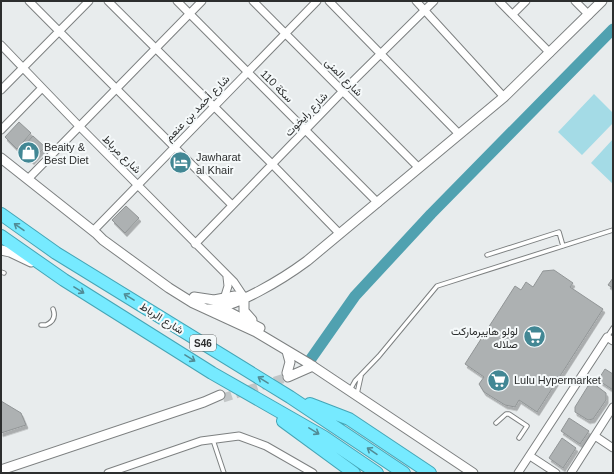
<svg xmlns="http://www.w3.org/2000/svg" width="614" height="474" viewBox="0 0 614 474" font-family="Helvetica,Vazirmatn,sans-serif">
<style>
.green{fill:#a4dbe6}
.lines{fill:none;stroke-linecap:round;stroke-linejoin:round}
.river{stroke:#50a1b0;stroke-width:11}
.building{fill:#adb1b2;stroke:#919596;filter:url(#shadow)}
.tertiary-tunnel{stroke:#c2c6c7;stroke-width:9;stroke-dasharray:9 4.5;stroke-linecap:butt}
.service-casing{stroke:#7d8081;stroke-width:5.5}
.minor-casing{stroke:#7d8081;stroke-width:9}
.tertiary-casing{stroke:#7d8081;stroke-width:11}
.trunk-casing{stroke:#45a5b6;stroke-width:14}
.service{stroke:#fff;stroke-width:3.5}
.minor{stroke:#fff;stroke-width:7}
.tertiary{stroke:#fff;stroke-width:9}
.trunk{stroke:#76eaff;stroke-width:12}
.oneway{stroke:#518c96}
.labels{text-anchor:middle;stroke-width:4;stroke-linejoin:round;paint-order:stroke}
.shield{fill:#f5f9fa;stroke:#686b6b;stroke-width:1}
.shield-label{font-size:10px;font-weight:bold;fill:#2c2e2e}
.street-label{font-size:11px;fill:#2c2e2e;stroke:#f5f9fa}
.poi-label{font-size:11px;fill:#2c2e2e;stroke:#f5f9fa;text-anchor:start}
</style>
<defs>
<filter id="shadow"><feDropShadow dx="2" dy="3.5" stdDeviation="0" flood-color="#0004"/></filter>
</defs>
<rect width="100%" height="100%" fill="#e8eced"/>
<path class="green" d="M594 94 613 113V123L582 155 558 132Z
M613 139V184L591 163Z"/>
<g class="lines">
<path class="river" d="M308 363 355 296 431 214 613 29"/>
</g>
<path class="building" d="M19 122 31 133 17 149 5 137Z
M33 136 45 147 32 161 20 150Z
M126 206 139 218 125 233 112 220Z
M554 270 573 283 570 287 603 309 537 412 519 400 515 407 505 405 484 392 479 384 484 377 465 364 515 286 521 290 526 282 533 287 543 271Z
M613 278V288L608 285Z
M605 369 613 374V390L598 380Z
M594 384 606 393V400L593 419 588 420 575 412V407L588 386Z
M1 401 21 413 26 425 1 433Z
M569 418 589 431 580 444 561 431Z
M562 438 576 448 563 468 549 458Z"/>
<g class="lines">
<path class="tertiary-tunnel" d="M223 398 288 377"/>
<defs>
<path id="service" d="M487 255 559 232 563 246
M1 272 4 273
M41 325H46C53 322 56 317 53 309
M607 337 613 328
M350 390 355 381 379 356 437 286 613 230
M357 394 361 376
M496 423 506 414H509L527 426 519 438
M213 440 224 473"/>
<path id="minor" d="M29 1 232 205
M108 1 272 164 340 234
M177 1 378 203
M253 1 419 168
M329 1 459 134
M416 1 504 97
M499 1 550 53
M575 1 589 15
M513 14 526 1
M1 45 79 126 234 282 244 297
M1 90 89 1
M1 130 42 88
M28 179 202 1
M93 231 317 1
M195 244 343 91 434 1
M224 299 228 286 227 277
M595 436 613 448
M530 456 556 473
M108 473 201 441 239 436 266 446 313 473
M518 473 607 337 613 341
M571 473 613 407"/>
<path id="tertiary" d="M1 158 97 234 103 240 169 288 193 303 256 332 308 363 473 473
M1 250 10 252 31 262
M194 297 214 300 235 296
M244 297V311L252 320
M208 309C236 308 284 278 307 261L504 97 602 1
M225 310 260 328
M287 351 290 362 287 373
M288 377 313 366
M1 470 204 402 220 395"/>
<path id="trunk" d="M1 214 56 253 290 397 404 473
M1 236 64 280 212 373 324 437 377 473
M310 404 349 419 430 473
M283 421 354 473"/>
</defs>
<use href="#service" class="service-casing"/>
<use href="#minor" class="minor-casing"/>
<use href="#tertiary" class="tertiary-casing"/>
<use href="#trunk" class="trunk-casing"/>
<use href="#service" class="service"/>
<use href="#minor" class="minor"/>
<use href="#tertiary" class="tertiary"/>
<use href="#trunk" class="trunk"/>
</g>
<defs><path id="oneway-shaft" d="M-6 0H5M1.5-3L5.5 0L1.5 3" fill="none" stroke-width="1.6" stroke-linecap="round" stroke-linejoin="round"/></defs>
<g class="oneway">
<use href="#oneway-shaft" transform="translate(19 227) rotate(-145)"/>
<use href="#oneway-shaft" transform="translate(79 290) rotate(32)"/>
<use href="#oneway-shaft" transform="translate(129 297) rotate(-148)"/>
<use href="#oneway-shaft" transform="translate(190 358) rotate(32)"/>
<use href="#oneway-shaft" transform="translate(263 380) rotate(-148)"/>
<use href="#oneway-shaft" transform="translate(314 431) rotate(31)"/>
<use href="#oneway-shaft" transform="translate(372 451) rotate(-146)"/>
</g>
<defs>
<symbol id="shop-disc" viewBox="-11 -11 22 22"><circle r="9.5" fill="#428794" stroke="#f5f9fa"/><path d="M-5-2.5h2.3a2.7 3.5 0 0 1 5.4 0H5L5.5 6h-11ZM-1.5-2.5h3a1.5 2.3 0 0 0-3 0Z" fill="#fff"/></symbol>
<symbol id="hotel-disc" viewBox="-11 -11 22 22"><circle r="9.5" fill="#428794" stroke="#f5f9fa"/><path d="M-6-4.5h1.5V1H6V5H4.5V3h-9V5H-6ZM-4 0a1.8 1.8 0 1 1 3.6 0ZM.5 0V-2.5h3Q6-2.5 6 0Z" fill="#fff"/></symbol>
<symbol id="supermarket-disc" viewBox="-11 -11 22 22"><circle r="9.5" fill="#428794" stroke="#f5f9fa"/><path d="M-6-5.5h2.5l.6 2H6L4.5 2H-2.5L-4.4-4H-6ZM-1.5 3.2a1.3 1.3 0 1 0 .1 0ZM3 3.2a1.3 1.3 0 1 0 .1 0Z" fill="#fff"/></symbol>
</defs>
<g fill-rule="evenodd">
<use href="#shop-disc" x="16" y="140" width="25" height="25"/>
<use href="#hotel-disc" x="168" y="150" width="25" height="25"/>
<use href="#supermarket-disc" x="522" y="324" width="25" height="25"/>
<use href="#supermarket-disc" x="486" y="368" width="25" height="25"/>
</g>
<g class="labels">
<rect class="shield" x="190" y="335" width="26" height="16" rx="3"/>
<g class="shield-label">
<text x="203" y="347">S46</text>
</g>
<g class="street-label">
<text transform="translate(344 77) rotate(45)" y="4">شارع المنى</text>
<text transform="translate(277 86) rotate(45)" y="4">سكة 110</text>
<text transform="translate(197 108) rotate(-46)" y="4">شارع أحمد بن عنعم</text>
<text transform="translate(306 114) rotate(-46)" y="4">شارع رايخوت</text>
<text transform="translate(122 154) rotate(45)" y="4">شارع مرباط</text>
<text transform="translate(162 318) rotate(32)" y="4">شارع الرباط</text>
</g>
<g class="poi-label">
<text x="44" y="151">Beaity &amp;<tspan x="44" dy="13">Best Diet</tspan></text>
<text x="196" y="161">Jawharat<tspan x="196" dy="13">al Khair</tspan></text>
<text x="518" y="335" text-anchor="end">لولو هايبرماركت<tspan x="518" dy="13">صلاله</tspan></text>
<text x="514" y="384">Lulu Hypermarket</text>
</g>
</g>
<rect width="614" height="474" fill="none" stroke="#2c2e2e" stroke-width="4"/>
</svg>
